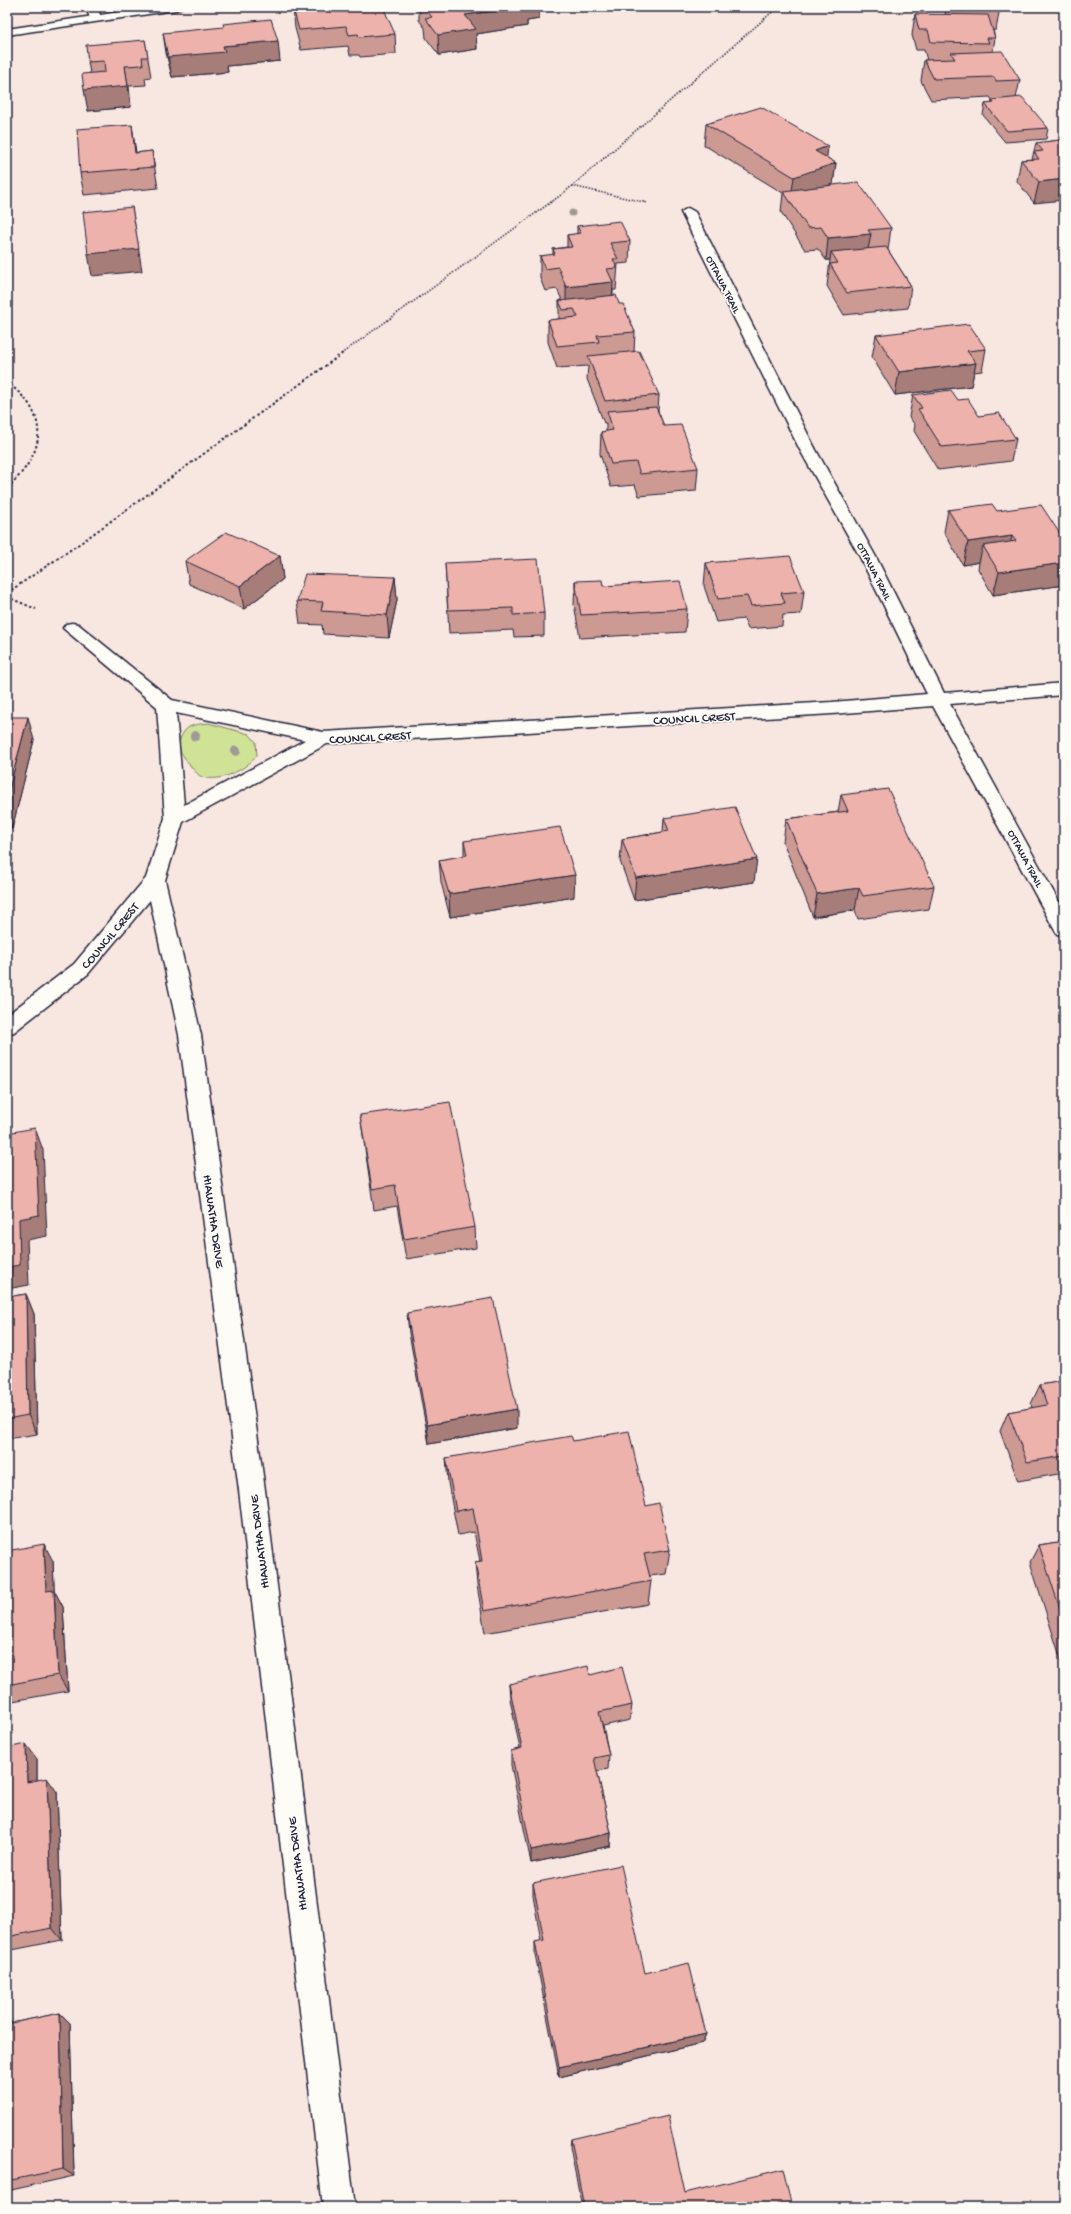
<svg xmlns="http://www.w3.org/2000/svg" width="1071" height="2214" viewBox="0 0 1071 2214" font-family="'Gochi Hand',sans-serif">
<style>
.green{fill:#cfe296;stroke:#788268}
.lines{fill:none;stroke-linecap:round;stroke-linejoin:round}
.street-casing{stroke:#22223b;stroke-width:3}
.secondary-casing{stroke:#22223b;stroke-width:3}
.path-far1{stroke:#22223b;stroke-width:1.5;stroke-dasharray:1.5 1.5;stroke-linecap:butt}
.path{stroke:#22223b;stroke-width:2;stroke-dasharray:2.5 2.5;stroke-linecap:butt}
.street{fill:#fdfcf7;fill-rule:evenodd}
.secondary{fill:#fdfcf7;fill-rule:evenodd}
.tree{fill:#9f9a94}
.wall{fill:#cc9993;stroke:#22223b}
.shaded-wall{fill:#a67d78;stroke:#22223b}
.building{fill:#edb2ab;stroke:#22223b}
.labels{text-anchor:middle;stroke-width:3.5;stroke-linejoin:round;paint-order:stroke}
.far-street-label{font-size:11px;fill:#22223b;stroke:#fdfcf7}
.street-label{font-size:13px;fill:#22223b;stroke:#fdfcf7}
</style>
<rect width="100%" height="100%" fill="#f8e6e0"/>
<filter id="ink" filterUnits="userSpaceOnUse"><feTurbulence type="fractalNoise" baseFrequency=".025" numOctaves="2"/><feDisplacementMap in="SourceGraphic" scale="8" xChannelSelector="R" yChannelSelector="G"/><feConvolveMatrix kernelMatrix="1 2 1 2 8 2 1 2 1" color-interpolation-filters="sRGB"/></filter>
<g filter="url(#ink)">
<path class="green" d="M208 723 249 734 256 742 257 756C245 769 222 783 202 777 196 775 181 754 179 748 178 740 183 731 189 727 194 724 203 724 208 723Z"/>
<g class="lines">
<defs>
<path id="street" d="M86 7H98L101 19 99 21H91Z
M688 208 695 212 816 450 876 557 944 693 1064 683V695L950 704 1064 911V936L1057 934 1054 929 933 706 832 714 327 744 183 822 165 880 201 1035 265 1490 355 2207H323L239 1490 179 1035 150 900 88 974 14 1032 7 1034V1015L74 964 146 878 165 818 157 707 63 628 66 624 72 623 78 624 172 700 323 732 832 702 927 694 860 557 800 450 681 212ZM176 713 305 740 184 805Z"/>
<path id="secondary" d="M153 7H182L176 10 7 35V29Z"/>
</defs>
<use href="#street" class="street-casing"/>
<use href="#secondary" class="secondary-casing"/>
<path class="path-far1" d="M572 186 648 203
M341 354 565 192 778 7"/>
<path class="path" d="M7 381C14 389 23 395 29 404 50 436 32 465 7 488
M7 593 82 542 343 353
M7 597 36 609"/>
<use href="#street" class="street"/>
<use href="#secondary" class="secondary"/>
</g>
<g class="tree">
<circle cx="572" cy="213" r="3.5"/>
<circle cx="195" cy="736" r="5"/>
<circle cx="236" cy="751" r="5"/>
</g>
<path class="wall" d="M419 7H539V19L527 21V26L476 34 477 49 439 55 426 38 425 28 419 20Z
M946 7H1000L996 30H993L995 38 993 51 1020 80 1016 98 1048 128 1046 139 1005 142 983 115 985 104H991L992 100 990 97 931 100 921 81 924 60H927L924 50H916L912 35 915 14 945 15Z
M293 8 395 34 396 54 360 57 359 55H350L348 46 301 50 295 28Z
M163 33 280 61 227 66 228 72 172 77 166 53Z
M145 40 151 77 145 78 146 85 129 86 131 107 88 111 90 73 88 62Z
M706 124 827 158 836 163 833 184 831 185 891 228 888 250 911 286 908 308 844 315 827 286 830 260H826L818 249 805 250 781 212 783 193 704 145Z
M1060 140 1034 203 1017 181 1021 160 1032 159 1036 143Z
M135 146 136 153 152 151 158 188 84 195 80 173Z
M577 226 630 241 629 263 618 264 616 290H613V296L619 304 635 332 634 352 659 395 658 411 664 426 698 468 696 491 639 496 635 485 611 487 600 454 601 432 606 431V423H604L587 379 588 366 557 368 548 342V320L559 319V301L562 300 557 289 545 291 540 278V256L553 255V249L567 247V235L577 234Z
M876 335 986 349 982 371 974 372 971 386 895 395 872 357Z
M913 395 979 416 1016 439 1011 461 938 470 914 431 915 425 909 417Z
M948 510 997 511 1064 540V585L993 595 978 569 979 562 963 565 944 532Z
M280 556 283 579 244 609 189 584 185 561Z
M445 563 544 613V636L514 637 513 630 449 633Z
M706 563 804 591 801 614 783 615 782 626 748 629 744 619 716 622 704 586Z
M395 577 397 600 389 638 323 634 322 625 300 624 297 601Z
M575 581 603 586 687 609 685 632 580 638 574 604Z
M7 717 34 740 12 829H7Z
M841 795 934 886 929 909 858 919 855 910 813 917 783 842 786 819 838 812Z
M664 818 754 882 634 900 620 861 622 839 663 832Z
M464 841 574 897 450 917 441 882 439 860 464 856Z
M360 1115 475 1227 476 1248 406 1259 397 1206 374 1210Z
M26 1294 34 1314 37 1434 7 1439V1297Z
M407 1313 517 1428 429 1444 409 1333Z
M1064 1381V1473L1018 1481 1000 1431 1008 1412 1032 1408 1031 1404 1040 1385Z
M573 1441 646 1506 670 1550 666 1574 650 1576 651 1581 648 1604 485 1633 477 1585 475 1562 480 1561 474 1532 458 1535 448 1483 446 1458Z
M1064 1541V1663H1062L1030 1562 1039 1545Z
M7 1551 53 1561 54 1590 63 1607 68 1691 7 1702Z
M590 1675 632 1705 630 1720 603 1726 609 1755 608 1769 597 1771 611 1833 610 1846 531 1863 511 1765V1751L520 1749 510 1699 509 1684Z
M7 1748 37 1759V1780L57 1792 62 1940 7 1951Z
M533 1883 645 1973 706 2034 702 2043 559 2077 535 1954V1942L541 1941 533 1895Z
M60 2013 70 2023 74 2176 7 2191V2024Z
M571 2139 685 2193 792 2207H582L570 2147Z"/>
<path class="shaded-wall" d="M521 7H539V19L527 21V26L476 34 477 49 439 55 438 35 465 15Z
M278 41 280 61 227 66 228 72 172 77 168 57 223 46Z
M125 66 131 107 88 111 84 90Z
M132 125 135 146 138 168 135 153Z
M828 146 826 166 836 163 833 184 791 198 794 177 815 151Z
M1064 179V200L1034 203 1039 182Z
M132 207 142 271 92 276 88 254Z
M871 234 867 255 831 252 830 260H826L828 238Z
M613 282 612 304 566 309V287Z
M976 363 971 386 895 395 899 372Z
M1012 536 1007 559 983 546 979 562 963 565 968 542Z
M280 556 283 579 244 609 240 586Z
M1064 563V585L993 595 999 572Z
M395 577 397 600 389 638 387 615Z
M28 717 34 740 12 829 7 815V797Z
M757 859 754 882 634 900 636 878Z
M575 875 574 897 450 917 449 894Z
M859 888 855 910 813 917 817 894Z
M35 1128 43 1150 47 1236 27 1240 29 1285 7 1289V1267L19 1219Z
M26 1294 34 1314 37 1434 28 1415Z
M517 1409V1428L429 1444 427 1425Z
M44 1544 53 1561 55 1608 46 1591Z
M54 1590 63 1607 68 1691 58 1675Z
M26 1744 37 1759V1796L27 1782Z
M47 1778 57 1792 62 1940 52 1928Z
M611 1833 610 1846 531 1863V1850Z
M60 2013 70 2023 74 2176 63 2169Z
M706 2034 702 2043 559 2077V2067Z"/>
<path class="building" d="M303 7H351L352 8 383 7 395 34 359 37 358 34 349 35 346 26 299 30 293 8Z
M424 7H521L465 15 476 29 438 35 425 18 432 17Z
M962 7H1000V10Z
M915 14 988 15 995 38H987L989 43 931 42 928 30H919Z
M271 19 278 41 223 46 225 52 168 57 163 33 224 27 223 24Z
M145 40 148 57H142L143 65 125 66 128 86 84 90 82 74 105 72 104 61 88 62 86 45Z
M1002 51 1020 80 996 81 994 77 934 79 924 60 955 59 951 53Z
M1022 97 1048 128 1007 131 985 104 994 103 992 100Z
M761 107 828 146 815 151 836 163 794 177 706 124Z
M132 125 135 153 152 151 154 167 80 173 77 129Z
M1060 140 1064 145V179L1039 182 1021 160 1039 159 1034 152 1043 151 1036 143Z
M858 182 891 228 868 230 871 234 828 238 821 227 808 228 783 191Z
M132 207 139 249 88 254 83 212Z
M620 221 630 241 610 243 618 259H613L617 268 607 269 613 282 566 287 558 267 545 269 540 256 555 254 553 249 572 247 567 235 581 233 577 226Z
M886 247 911 286 847 293 830 264 838 263 831 252Z
M616 295 619 304H623L635 332 597 335 599 342 557 346 548 320 578 317 574 309 563 310 559 301Z
M969 324 986 349 967 351 976 363 899 372 876 335Z
M639 351 659 395 605 401 588 356Z
M951 390 958 400 968 399 979 416 999 413 1016 439 942 447 918 409 922 408 913 395Z
M656 407 664 426 681 425 698 468 640 474 636 462 611 464 601 432 613 430 607 411Z
M992 504 997 511 1041 505 1064 540V563L999 572 983 546 1016 541 1012 536 968 542 948 510Z
M226 532 280 556 240 586 185 561Z
M790 556 804 591 781 593 785 603 751 606 747 596 718 599 706 563Z
M538 559 544 613 513 615V608L448 610 445 563Z
M305 574 395 577 387 615 321 611 323 602 297 601Z
M602 580 603 586 680 581 687 609 581 615 575 581Z
M7 717H28L7 797Z
M888 789 934 886 863 896 859 888 817 894 786 819 848 811 841 795Z
M735 807 757 859 636 878 622 839 669 831 664 818Z
M560 827 575 875 449 894 439 860 467 855 464 841Z
M450 1102 475 1227 404 1239 395 1185 372 1189 360 1115Z
M35 1128 39 1215 19 1219 20 1265 7 1267V1133Z
M26 1294 28 1415 7 1419V1297Z
M493 1298 517 1409 427 1425 407 1313Z
M1064 1381V1456L1027 1462 1008 1412 1047 1405 1040 1385Z
M629 1431 646 1506 659 1503 670 1550 644 1554 651 1581 484 1611 475 1562 482 1561 473 1508 456 1511 446 1458 571 1436 573 1441Z
M1064 1541V1621L1039 1545Z
M44 1544 46 1591 54 1590 58 1675 7 1685V1551Z
M588 1666 590 1675 622 1667 632 1705 599 1712 609 1755 594 1758 611 1833 531 1850 511 1751 522 1748 509 1684Z
M26 1744 27 1782 47 1778 52 1928 7 1937V1748Z
M621 1865 645 1973 689 1963 706 2034 559 2067 535 1942 544 1940 533 1883Z
M60 2013 63 2169 7 2181V2024Z
M668 2116 685 2193 783 2169 792 2207H584L571 2139Z"/>
</g>
<g class="labels">
<g class="far-street-label">
<text transform="translate(724 284) rotate(63)" y="4">OTTAWA TRAIL</text>
<text transform="translate(875 571) rotate(63)" y="4">OTTAWA TRAIL</text>
<text transform="translate(1026 858) rotate(62)" y="4">OTTAWA TRAIL</text>
</g>
<g class="street-label">
<text transform="translate(694 717) rotate(-3)" y="5">COUNCIL CREST</text>
<text transform="translate(370 736) rotate(-3)" y="5">COUNCIL CREST</text>
<text transform="translate(109 935) rotate(-50)" y="5">COUNCIL CREST</text>
<text transform="translate(215 1221) rotate(82)" y="5">HIAWATHA DRIVE</text>
<text transform="translate(258 1542) rotate(-97)" y="5">HIAWATHA DRIVE</text>
<text transform="translate(296 1864) rotate(-97)" y="5">HIAWATHA DRIVE</text>
</g>
</g>
<rect width="1071" height="2214" fill="none" stroke="#fdfcf7" stroke-width="24"/>
<rect x="12" y="12" width="1047" height="2190" fill="none" stroke="#22223b" stroke-width="1.5" filter="url(#ink)"/>
</svg>
